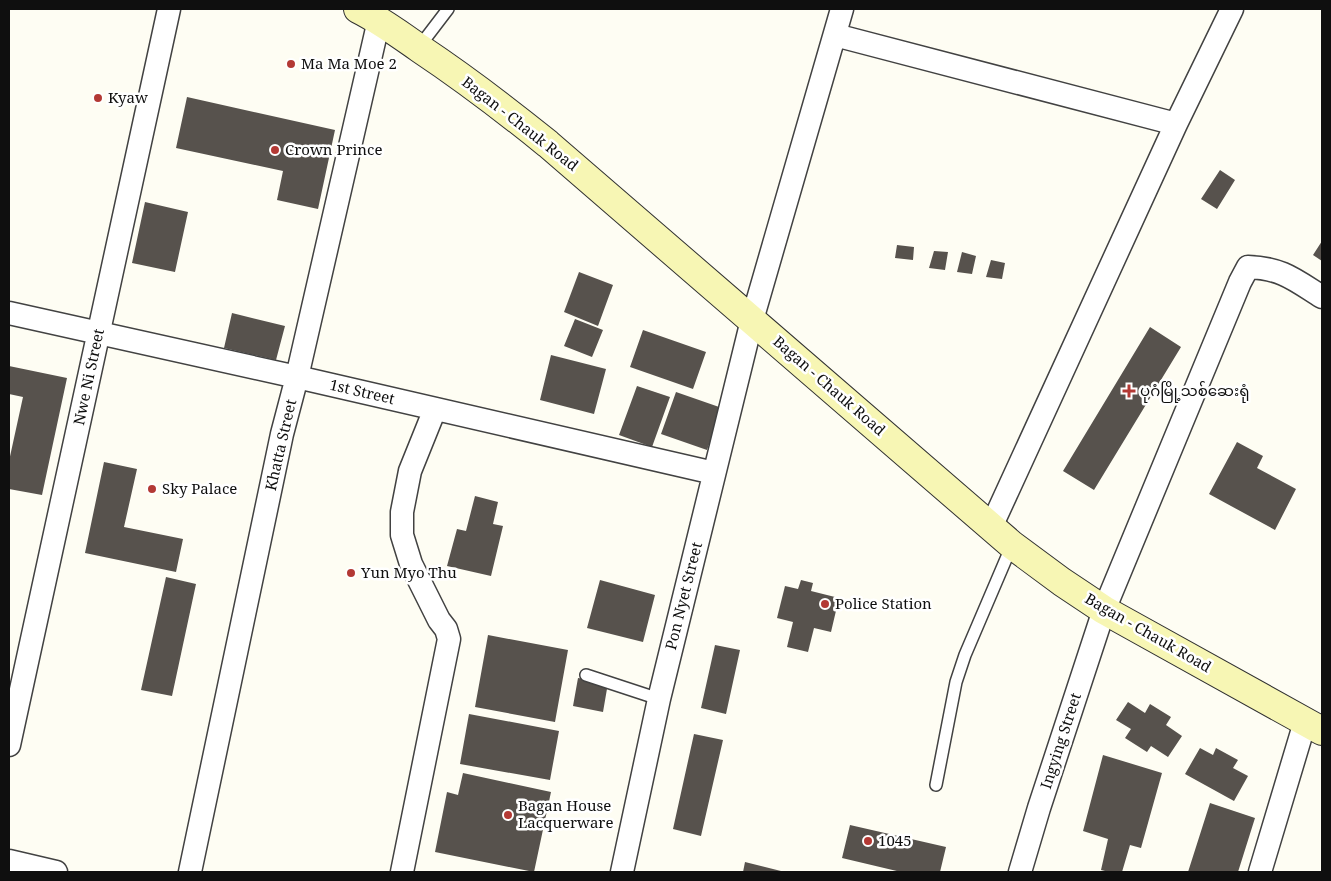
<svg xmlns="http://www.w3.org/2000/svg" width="1331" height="881" viewBox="0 0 1331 881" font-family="'Noto Serif','Noto Sans Myanmar',serif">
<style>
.building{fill:#57524d}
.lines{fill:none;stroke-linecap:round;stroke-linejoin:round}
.lane-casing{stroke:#424242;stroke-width:14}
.street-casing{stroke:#424242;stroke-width:25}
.secondary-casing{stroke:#313131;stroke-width:30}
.lane{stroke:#fff;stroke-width:11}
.street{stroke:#fff;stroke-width:22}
.secondary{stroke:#f7f6b4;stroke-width:28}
.poi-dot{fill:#b33934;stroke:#fff;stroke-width:2}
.labels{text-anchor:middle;stroke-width:5;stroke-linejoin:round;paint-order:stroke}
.poi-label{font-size:15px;fill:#0f0f0f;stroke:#fff;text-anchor:start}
.street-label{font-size:15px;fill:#0f0f0f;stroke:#fff}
</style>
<rect width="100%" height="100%" fill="#fefdf3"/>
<path class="building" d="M187 97 335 130 318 209 277 200 283 171 176 148Z
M1220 170 1235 180 1217 209 1201 199Z
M145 202 188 212 175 272 132 263Z
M1322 241V261L1313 255Z
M897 245 914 247 913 260 895 258Z
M934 251 948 252 945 270 929 268Z
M962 252 976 256 972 274 957 272Z
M991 260 1005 263 1002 279 986 277Z
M579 272 613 285 598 326 564 312Z
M232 313 285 326 276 360 224 348Z
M575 319 603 330 592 357 564 346Z
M1150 327 1181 347 1094 490 1063 471Z
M643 330 706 352 693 389 630 367Z
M551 355 606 369 594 414 540 400Z
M9 366 67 378 42 495 9 489V461L23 397 9 394Z
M637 386 670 397 652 447 619 435Z
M676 392 722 408 707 450 661 434Z
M1237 442 1263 456 1257 468 1296 489 1275 530 1209 494Z
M104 462 137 469 124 527 183 539 176 572 85 553Z
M475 496 498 502 493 524 503 526 491 576 447 566 457 529 466 531Z
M166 577 196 584 172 696 141 690Z
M600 580 655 595 643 642 587 628Z
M801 580 813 583 811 591 839 598 831 632 814 628 808 652 787 647 793 622 777 618 785 586 798 589Z
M488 635 568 650 555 722 475 707Z
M715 645 740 650 726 714 701 708Z
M578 678 608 683 603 712 573 706Z
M1128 702 1145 713 1150 704 1171 717 1166 725 1182 736 1168 757 1151 746 1147 752 1125 738 1131 729 1116 720Z
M469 714 559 731 550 780 460 764Z
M694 734 723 740 701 836 673 829Z
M1200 748 1213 755 1216 748 1238 760 1233 768 1248 776 1234 801 1185 774Z
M1103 755 1162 773 1141 848 1130 845 1122 872H1109L1101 870 1108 839 1083 831Z
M463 773 551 792 534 872 435 852 447 792 458 795Z
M1210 803 1255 818 1238 872H1188Z
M850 825 946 847 940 872H901L842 858Z
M745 862 785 872H743Z"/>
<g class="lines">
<defs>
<path id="lane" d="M419 47 448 9
M586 675 659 699
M936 785 956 682 965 655 1012 545"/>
<path id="street" d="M835 35 1176 124
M9 313 297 377 714 473
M991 527 1176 124 1232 9
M9 745 169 9
M9 861 56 872
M190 872 282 434 297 377 379 20
M402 872 449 639 446 629 439 620 411 564 402 535V512L410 471 435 409
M622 872 659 699 752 320 842 9
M1020 872 1039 808 1104 610 1240 282 1248 267C1282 268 1295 280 1322 297
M1260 872 1305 722"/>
<path id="secondary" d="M358 9C380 20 399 34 419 48 464 78 506 110 548 144L1012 545 1062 582 1104 610 1322 731"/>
</defs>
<use href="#lane" class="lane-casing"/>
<use href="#street" class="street-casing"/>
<use href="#secondary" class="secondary-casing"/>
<use href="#lane" class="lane"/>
<use href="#street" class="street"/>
<use href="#secondary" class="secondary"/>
</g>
<g class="poi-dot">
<circle cx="291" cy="64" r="5"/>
<circle cx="98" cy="98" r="5"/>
<circle cx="275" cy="150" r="5"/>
<path d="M1126.5 383.5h5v5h5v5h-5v5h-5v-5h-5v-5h5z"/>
<circle cx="152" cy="489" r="5"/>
<circle cx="351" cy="573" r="5"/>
<circle cx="825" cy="604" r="5"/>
<circle cx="508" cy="815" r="5"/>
<circle cx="868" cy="841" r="5"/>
</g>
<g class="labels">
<g class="poi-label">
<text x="301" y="69">Ma Ma Moe 2</text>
<text x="108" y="103">Kyaw</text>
<text x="285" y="155">Crown Prince</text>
<text x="1140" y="396">ပုဂံမြို့သစ်ဆေးရုံ</text>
<text x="162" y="494">Sky Palace</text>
<text x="361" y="578">Yun Myo Thu</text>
<text x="835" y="609">Police Station</text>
<text x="518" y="811">Bagan House<tspan x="518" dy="17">Lacquerware</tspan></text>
<text x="878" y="846">1045</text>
</g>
<g class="street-label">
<text transform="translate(520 124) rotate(38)" y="5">Bagan - Chauk Road</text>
<text transform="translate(89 377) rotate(-78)" y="5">Nwe Ni Street</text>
<text transform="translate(829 386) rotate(41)" y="5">Bagan - Chauk Road</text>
<text transform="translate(362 392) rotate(13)" y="5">1st Street</text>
<text transform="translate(281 445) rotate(-77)" y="5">Khatta Street</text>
<text transform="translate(684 596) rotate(-76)" y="5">Pon Nyet Street</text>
<text transform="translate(1148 633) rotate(30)" y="5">Bagan - Chauk Road</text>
<text transform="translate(1061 741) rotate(-72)" y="5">Ingying Street</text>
</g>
</g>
<rect width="1331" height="881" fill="none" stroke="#0f0f0f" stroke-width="20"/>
</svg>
